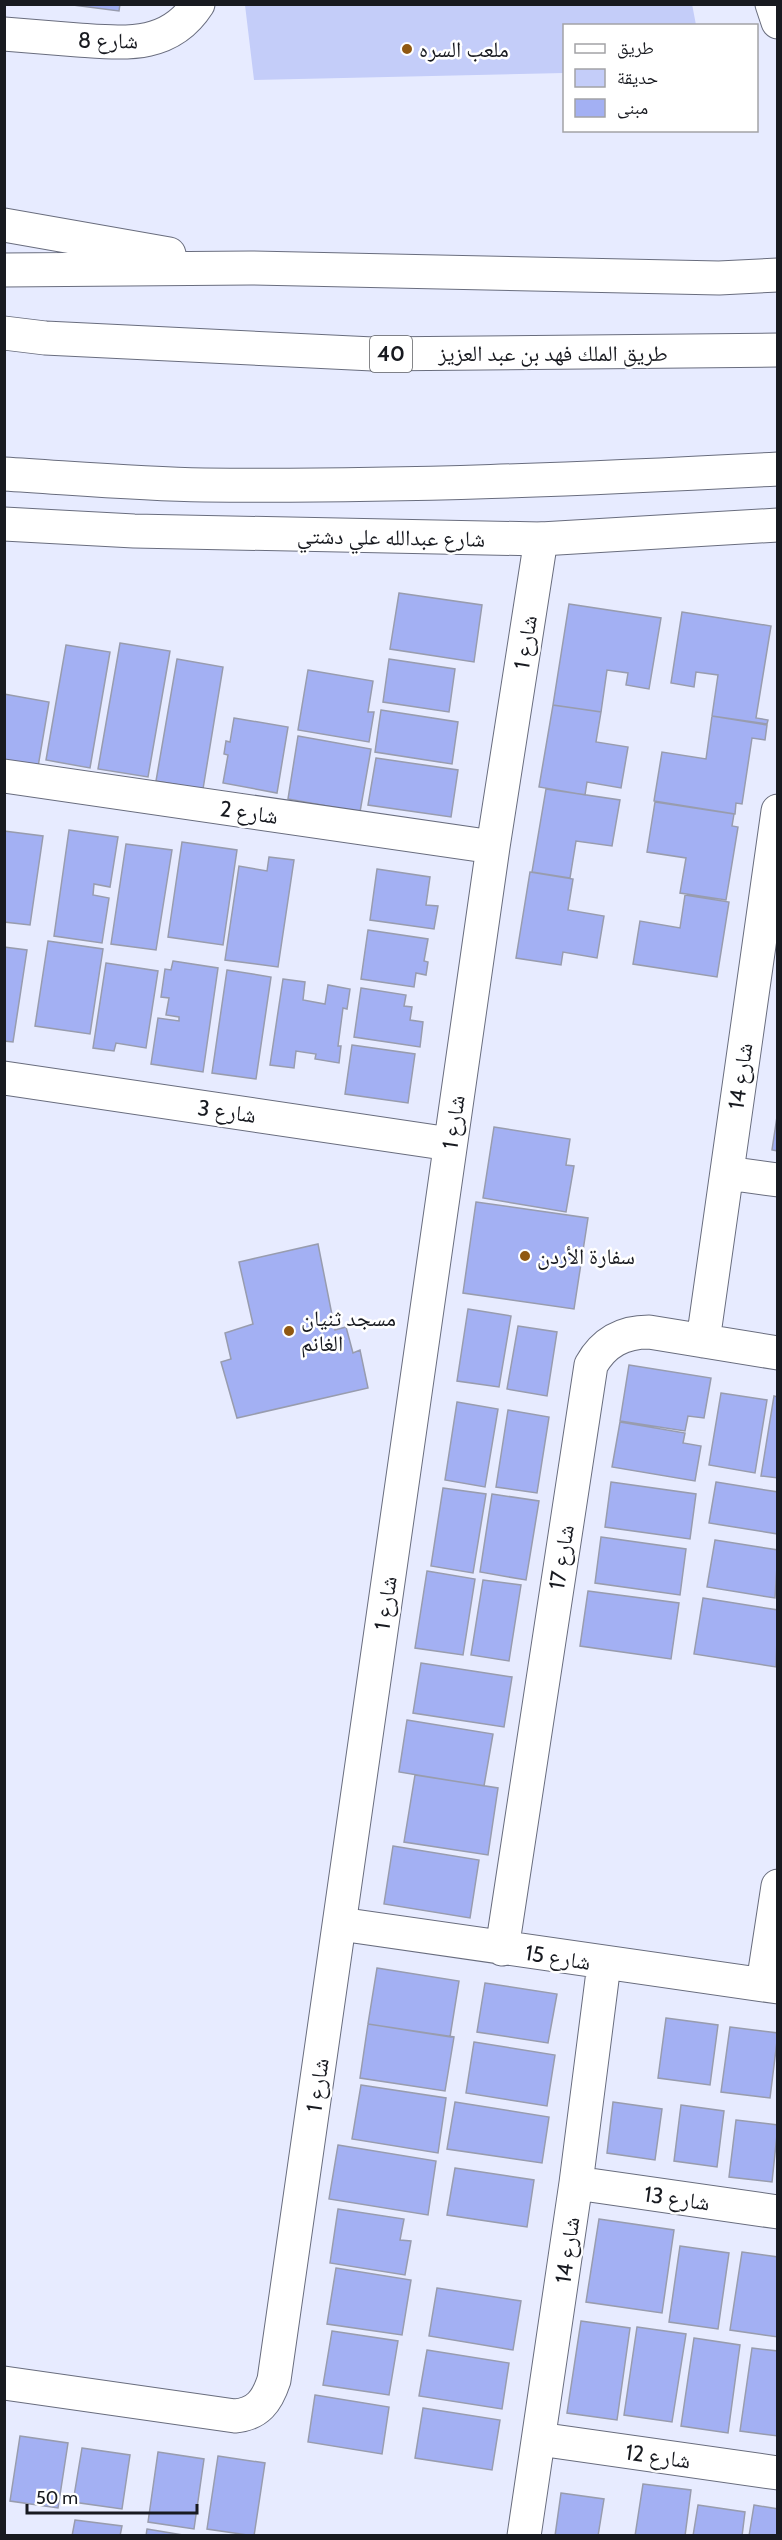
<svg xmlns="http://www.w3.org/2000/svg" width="782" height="2540" viewBox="0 0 782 2540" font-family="Cabin,'Noto Naskh Arabic',sans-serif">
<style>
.green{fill:#c4cdf9}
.building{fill:#a3b0f3;stroke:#989cae;stroke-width:1.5}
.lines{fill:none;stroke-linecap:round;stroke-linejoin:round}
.minor-casing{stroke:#696d7e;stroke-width:35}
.major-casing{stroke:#696d7e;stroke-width:35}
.highway-casing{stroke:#696d7e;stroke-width:35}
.minor{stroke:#fff;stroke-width:33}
.major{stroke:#fff;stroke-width:33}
.highway{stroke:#fff;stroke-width:33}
.poi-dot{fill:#905811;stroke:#fff;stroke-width:2}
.labels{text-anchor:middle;stroke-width:5;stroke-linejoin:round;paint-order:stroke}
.shield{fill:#fff;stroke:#5d5f63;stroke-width:1.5}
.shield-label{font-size:21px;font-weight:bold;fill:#181a20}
.street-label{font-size:22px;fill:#181a20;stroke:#fff}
.poi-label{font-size:22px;fill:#181a20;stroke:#fff;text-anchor:start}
</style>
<rect width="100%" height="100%" fill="#e7ebff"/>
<path class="green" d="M692 4 696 25 564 26V73L254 80 245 5Z"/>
<path class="building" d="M65 4H120L119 11Z
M399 593 482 605 474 662 390 649Z
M569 604 661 618 649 689 626 685 628 673 607 670 601 712 553 705Z
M682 612 771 626 756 718 768 720 767 724 712 716 718 675 696 672 694 687 671 683Z
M120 643 170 651 148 777 98 769Z
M66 645 110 652 90 768 46 760Z
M177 659 223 667 203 789 156 781Z
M389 659 455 669 449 712 383 702Z
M308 670 373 681 368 712H374L369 742 298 730Z
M4 694 49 702 38 767 4 762Z
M553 705 601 712 596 742 628 747 621 788 587 782 585 795 539 787Z
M381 710 458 722 452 764 375 752Z
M712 716 767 725 765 740 752 738 742 804 736 803 735 814 654 801 662 752 706 759Z
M234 718 288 727 277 793 223 783 228 755 224 754 226 741 230 742Z
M298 736 371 749 360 812 288 799Z
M376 758 458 770 451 817 368 805Z
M546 789 620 800 612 846 576 841 570 878 532 872Z
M655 802 734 814 732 826 738 827 726 900 680 893 686 858 647 852Z
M69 830 118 837 110 887 94 884 93 895 109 898 102 943 54 936Z
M4 831 43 836 30 925 4 922Z
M182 842 237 850 223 945 168 937Z
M126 844 172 850 156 950 111 944Z
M269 857 294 860 278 967 225 960 239 866 267 871Z
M377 869 430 877 426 905 438 906 434 929 370 920Z
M530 872 573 879 568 910 604 916 597 958 563 952 561 965 516 958Z
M685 895 729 902 717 977 633 964 640 921 680 928Z
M368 930 428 939 424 961 428 962 426 975 416 973 414 987 361 979Z
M48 941 103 949 90 1034 35 1026Z
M4 947 27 950 13 1042 4 1041Z
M173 961 218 968 203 1072 151 1064 158 1018 179 1021V1017L166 1015 169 998 161 997 165 969 171 970Z
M106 963 158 971 146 1048 116 1043 114 1051 93 1048Z
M227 970 271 977 256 1079 212 1073Z
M283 979 305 982 303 1000 325 1004 328 985 350 989 347 1009 343 1008 338 1046H341L339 1063 315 1059 316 1054 296 1051 294 1068 270 1065Z
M361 988 406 995 404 1006 412 1007 410 1020 423 1022 420 1047 354 1037Z
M352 1045 415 1054 408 1103 345 1094Z
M778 1110V1151L772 1150Z
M494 1127 570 1139 566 1165 574 1166 566 1212 483 1198Z
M476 1202 588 1218 574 1309 463 1293Z
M318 1244 335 1330 346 1327 353 1353 360 1350 368 1388 237 1418 221 1362 231 1359 225 1333 253 1324 239 1262Z
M468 1309 511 1316 499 1387 457 1381Z
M518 1326 557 1332 547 1396 507 1389Z
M629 1365 711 1378 704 1418 688 1416 685 1431 620 1421Z
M721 1393 767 1400 755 1473 709 1465Z
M774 1396 778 1397V1478L761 1476Z
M457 1402 498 1409 485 1487 445 1480Z
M508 1410 549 1417 537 1493 496 1487Z
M620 1422 685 1433 683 1443 701 1446 695 1481 612 1467Z
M611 1482 696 1494 690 1539 605 1527Z
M716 1482 778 1492V1534L709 1523Z
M443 1488 486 1494 473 1573 431 1566Z
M492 1494 539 1501 526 1580 480 1572Z
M601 1537 686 1549 680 1595 595 1583Z
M715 1540 778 1550 775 1598 707 1587Z
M427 1571 475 1579 463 1655 415 1648Z
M483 1580 521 1585 509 1661 471 1655Z
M588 1591 679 1603 671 1659 580 1646Z
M703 1598 778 1610 776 1667 694 1654Z
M421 1663 512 1677 504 1727 413 1713Z
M407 1720 493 1734 484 1786 399 1772Z
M415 1775 498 1788 488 1855 404 1842Z
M393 1846 479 1860 470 1918 384 1904Z
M377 1968 459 1981 450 2037 368 2024Z
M485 1983 557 1994 548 2043 477 2032Z
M666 2018 718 2025 710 2085 658 2078Z
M368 2024 454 2037 445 2091 360 2078Z
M730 2027 778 2033 770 2098 721 2092Z
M474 2042 555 2055 547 2106 466 2093Z
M361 2085 446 2098 438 2153 352 2139Z
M455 2102 549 2117 542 2163 447 2149Z
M613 2102 662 2109 655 2160 607 2153Z
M681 2105 724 2111 717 2167 674 2161Z
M736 2120 778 2125 772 2182 729 2177Z
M338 2145 436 2161 428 2215 329 2199Z
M455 2168 534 2180 527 2227 447 2215Z
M338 2209 404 2219 400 2240 411 2241 405 2275 330 2263Z
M599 2219 674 2230 662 2313 586 2302Z
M680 2246 729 2253 718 2329 669 2322Z
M742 2252 778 2257V2337L730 2330Z
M336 2268 411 2280 402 2335 327 2324Z
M437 2288 521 2301 513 2350 429 2336Z
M581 2321 630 2328 617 2420 567 2413Z
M637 2327 686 2334 672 2422 624 2415Z
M332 2331 398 2341 389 2395 323 2385Z
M694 2338 740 2345 728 2433 681 2426Z
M752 2348 778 2351V2436L740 2431Z
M427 2350 509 2363 502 2409 419 2396Z
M315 2395 389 2407 382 2454 308 2442Z
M423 2408 500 2420 492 2470 415 2458Z
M20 2436 68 2443 58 2508 10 2501Z
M82 2448 130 2455 122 2509 73 2502Z
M158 2452 204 2459 194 2529 148 2522Z
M218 2456 265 2463 254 2536 207 2529Z
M643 2484 691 2490 685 2536H635Z
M561 2493 604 2499 598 2536H555Z
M698 2505 745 2512 742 2536H693Z
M754 2505 778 2509V2536H749Z
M75 2520 122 2526 120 2536H72Z
M147 2529 189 2536H146Z"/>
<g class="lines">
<defs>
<path id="minor" d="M772 4 778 22
M4 34C29 36 54 38 78 40 124 43 169 49 198 4
M4 776 493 847
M4 1078 450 1144
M727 1173 778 1180
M703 1341 778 811
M340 1924 778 1987
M502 1949 591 1365C604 1342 623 1332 649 1332L778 1353
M763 1984 778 1886
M576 2183 778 2212
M4 2383 235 2416C258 2414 267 2401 274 2380L493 847 541 539
M539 2439 778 2473
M524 2536 576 2183 604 1964"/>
<path id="major" d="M4 474C71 478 138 484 204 485 395 487 587 479 778 469
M4 524 134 531 541 539 778 525"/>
<path id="highway" d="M4 225 169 254
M4 270 251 268 719 278 778 275
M4 333 45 338 373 354 778 350"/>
</defs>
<use href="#minor" class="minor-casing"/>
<use href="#major" class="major-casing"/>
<use href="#highway" class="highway-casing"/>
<use href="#minor" class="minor"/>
<use href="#major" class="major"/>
<use href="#highway" class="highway"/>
</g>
<g class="poi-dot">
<circle cx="407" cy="49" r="6"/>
<circle cx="525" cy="1256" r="6"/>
<circle cx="289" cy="1331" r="6"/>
</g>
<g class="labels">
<rect class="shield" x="370" y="336" width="42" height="36" rx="4.5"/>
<g class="shield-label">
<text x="391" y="361">40</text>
</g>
<g class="street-label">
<text transform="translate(108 40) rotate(1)" y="8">شارع 8</text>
<text x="553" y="361">طريق الملك فهد بن عبد العزيز</text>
<text transform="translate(391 537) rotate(1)" y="8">شارع عبدالله علي دشتي</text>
<text transform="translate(525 642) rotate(-81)" y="8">شارع 1</text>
<text transform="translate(249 812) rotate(8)" y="8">شارع 2</text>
<text transform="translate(740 1076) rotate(-82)" y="8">شارع 14</text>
<text transform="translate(227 1111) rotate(8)" y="8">شارع 3</text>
<text transform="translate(453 1122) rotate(-82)" y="8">شارع 1</text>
<text transform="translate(561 1557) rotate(-81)" y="8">شارع 17</text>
<text transform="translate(385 1603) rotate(-82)" y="8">شارع 1</text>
<text transform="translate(558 1957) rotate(9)" y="8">شارع 15</text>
<text transform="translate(317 2085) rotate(-82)" y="8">شارع 1</text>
<text transform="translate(677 2198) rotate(8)" y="8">شارع 13</text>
<text transform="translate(567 2250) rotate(-82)" y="8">شارع 14</text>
<text transform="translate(658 2456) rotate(8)" y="8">شارع 12</text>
</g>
<g class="poi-label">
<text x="419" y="57">ملعب السره</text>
<text x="537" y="1264">سفارة الأردن</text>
<text x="301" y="1326">مسجد ثنيان<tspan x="301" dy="25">الغانم</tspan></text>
</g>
</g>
<rect width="782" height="2540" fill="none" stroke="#181a20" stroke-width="12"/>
<rect x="563" y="24" width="195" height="108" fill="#ffffff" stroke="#a3a3a6" stroke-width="1.5"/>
<rect x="575" y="44" width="30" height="9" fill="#ffffff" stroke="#a3a3a6" stroke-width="1.5"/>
<text x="617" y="54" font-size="18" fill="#181a20">طريق</text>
<rect x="575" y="69" width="30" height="18" fill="#c4cdf9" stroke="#a3a3a6" stroke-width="1.5"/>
<text x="617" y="84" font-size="18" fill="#181a20">حديقة</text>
<rect x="575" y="99" width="30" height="18" fill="#a3b0f3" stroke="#a3a3a6" stroke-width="1.5"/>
<text x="617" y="114" font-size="18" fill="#181a20">مبنى</text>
<path d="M27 2504v9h170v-9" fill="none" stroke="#181a20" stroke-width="3"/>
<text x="36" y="2504" font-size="18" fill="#181a20" stroke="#ffffff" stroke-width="4.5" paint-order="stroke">50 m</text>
</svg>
